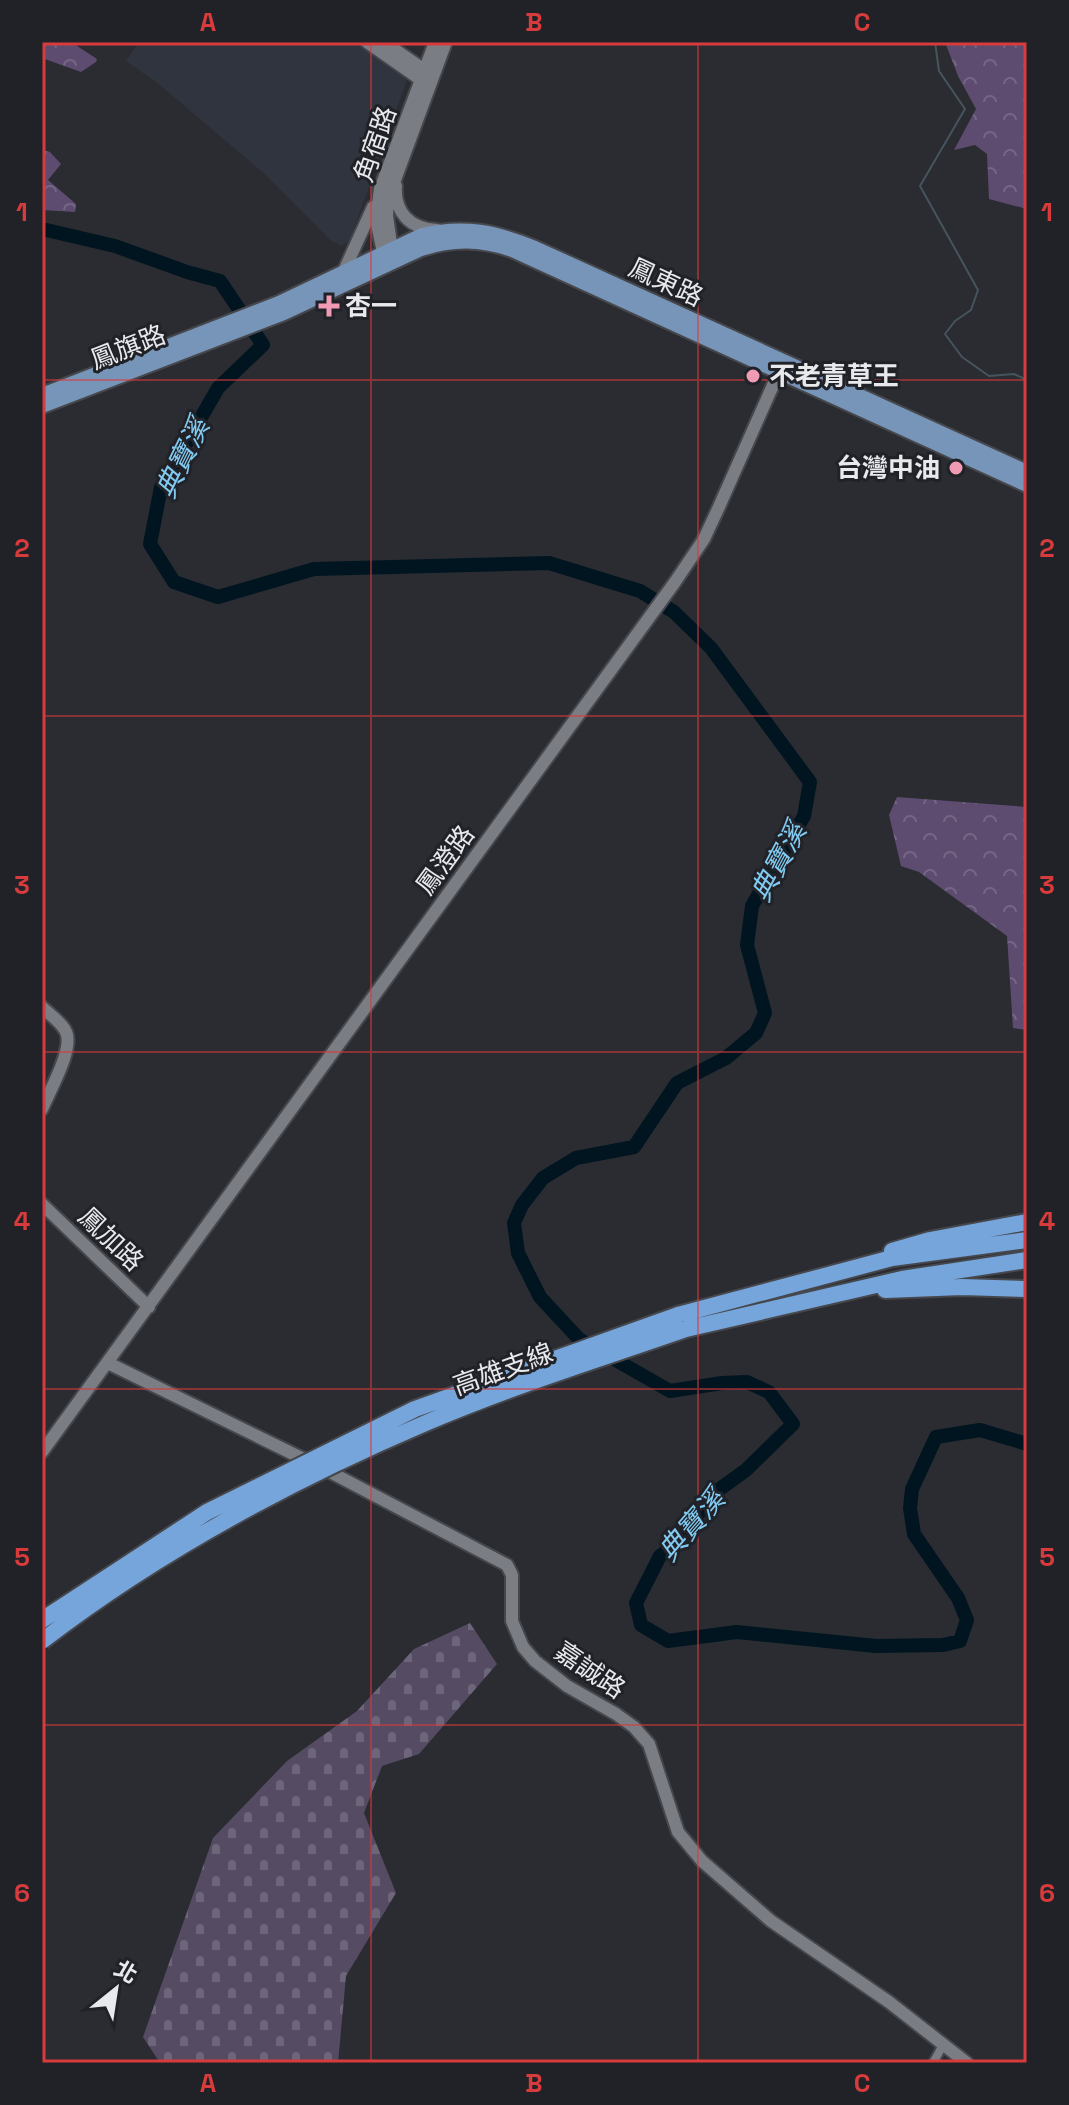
<svg xmlns="http://www.w3.org/2000/svg" width="1069" height="2105" viewBox="0 0 1069 2105" font-family="'Space Grotesk','Noto Sans TC',sans-serif">
<style>
.built{fill:#30343f}
.forest{fill:url(#forest-crowns)}
.cemetery{fill:url(#cemetery-stones)}
.lines{fill:none;stroke-linecap:round;stroke-linejoin:round}
.stream{stroke:#46555d;stroke-width:2}
.river{stroke:#011520;stroke-width:14}
.street-casing{stroke:#45474c;stroke-width:12}
.secondary-casing{stroke:#45474c;stroke-width:16}
.primary-casing{stroke:#45474c;stroke-width:18}
.highway-casing{stroke:#45474c;stroke-width:20}
.street{stroke:#7b7d84;stroke-width:8}
.secondary{stroke:#7b7d84;stroke-width:12}
.primary{stroke:#7795b8;stroke-width:14}
.highway{stroke:#75a5da;stroke-width:16}
.highway-bridge-casing{stroke:#45474c;stroke-width:20;stroke-linecap:butt}
.highway-bridge{stroke:#75a5da;stroke-width:16}
.grid{fill:none;stroke:#d83b3c;stroke-width:2;stroke-opacity:0.55}
.poi-dot{fill:#f19ab4;stroke:#202228;stroke-width:3}
.labels{text-anchor:middle;stroke-width:6;stroke-linejoin:round;paint-order:stroke}
.street-label{font-size:26px;fill:#e7e9ec;stroke:#202228}
.poi-label{font-size:26px;font-weight:bold;fill:#e7e9ec;stroke:#202228;text-anchor:start}
.water-label{font-size:28px;font-style:italic;fill:#82caf1;stroke:#202228}
.neatline{fill:none;stroke:#d83b3c;stroke-width:3}
.grid-label{font-size:26px;text-anchor:middle;font-weight:bold;fill:#d83b3c}
</style>
<defs>
<pattern id="forest-crowns" width="20" height="18" patternUnits="userSpaceOnUse" patternTransform="scale(2)"><rect width="20" height="18" fill="#5d4c6f"/><path d="M2 6a3 3 0 1 1 6 0M12 15a3 3 0 1 1 6 0" fill="none" stroke="#746684"/></pattern>
<pattern id="cemetery-stones" width="16" height="16" patternUnits="userSpaceOnUse" patternTransform="scale(2)"><rect width="16" height="16" fill="#554b62"/><path d="M2 7V4a2 2 0 0 1 4 0v3zM10 15v-3a2 2 0 0 1 4 0v3z" fill="#6d6579"/></pattern>
</defs>
<rect width="100%" height="100%" fill="#2a2c31"/>
<path class="built" d="M139 42H355L407 80 350 240 342 246 330 240 267 176 160 85 126 61Z"/>
<path class="forest" d="M42 42H71L97 59 96 62 81 72 42 58Z
M945 42H1027V209L989 199 987 154 975 145 954 150 976 109 958 76Z
M42 150 50 152 61 164 48 180 76 204 75 212 42 210Z
M897 797 1027 807V1030L1013 1028 1007 936 919 872 901 866 889 815Z"/>
<path class="cemetery" d="M470 1623 497 1664 419 1754 382 1766 364 1813 396 1893 346 1976 338 2063H160L143 2037 213 1838 287 1761 357 1711 414 1649Z"/>
<g class="lines">
<path class="stream" d="M935 42 939 71 965 109 920 186 978 290 971 310 955 321 945 334 962 357 989 376 1014 374 1027 380"/>
<path class="river" d="M42 229 115 246 187 272 220 281 263 345 218 388 161 487 150 544 174 582 218 597 314 569 549 563 640 591 674 612 711 648 810 782 804 816 752 906 747 945 765 1013 756 1033 726 1058 677 1083 634 1147 576 1158 543 1178 522 1205 514 1223 518 1253 540 1297 579 1339 670 1391 722 1383 747 1382 769 1392 793 1424 746 1470 710 1496 680 1542 660 1556 636 1603 641 1625 668 1641 737 1632 876 1646 943 1645 960 1641 967 1620 958 1598 914 1534 910 1508 912 1489 936 1437 980 1430 1027 1444"/>
<defs>
<path id="street" d="M933 2063 943 2045"/>
<path id="secondary" d="M367 42 427 84
M384 42 430 74
M396 186C394 212 410 229 437 230
M393 257 387 216 388 199 446 42
M385 261 376 220 380 189 435 42
M343 273 373 207
M42 1007C49 1014 60 1021 65 1030 76 1046 49 1092 42 1109
M42 1204 149 1307
M108 1363 332 1473 507 1565 512 1575V1621L523 1647 535 1661 567 1686 616 1714 634 1727 649 1744 678 1832 702 1861 771 1921 889 2002 967 2063
M42 1452 675 582 704 539 718 509 782 365"/>
<path id="primary" d="M42 395 279 303 422 235C464 225 496 232 535 248L1027 472
M42 406 284 313 421 249C453 239 480 239 512 250L1027 485"/>
<path id="highway" d="M892 1251 930 1240 1027 1222
M885 1290 962 1287 1027 1289
M678 1315 892 1258 1027 1240
M686 1329 902 1279 1027 1260"/>
</defs>
<use href="#street" class="street-casing"/>
<use href="#secondary" class="secondary-casing"/>
<use href="#primary" class="primary-casing"/>
<use href="#highway" class="highway-casing"/>
<use href="#street" class="street"/>
<use href="#secondary" class="secondary"/>
<use href="#primary" class="primary"/>
<use href="#highway" class="highway"/>
<defs>
<path id="highway-bridge" d="M42 1620 207 1512 415 1409 678 1315
M42 1641C159 1551 292 1480 428 1422 512 1386 600 1359 686 1329"/>
</defs>
<use href="#highway-bridge" class="highway-bridge-casing"/>
<use href="#highway-bridge" class="highway-bridge"/>
</g>
<path class="grid" d="M371 42V2063M698 42V2063M42 380H1027M42 716H1027M42 1052H1027M42 1389H1027M42 1725H1027"/>
<g class="poi-dot">
<path d="M325 294h8v8h8v8h-8v8h-8v-8h-8v-8h8z"/>
<circle cx="753" cy="376" r="8"/>
<circle cx="956" cy="468" r="8"/>
</g>
<g class="labels">
<g class="street-label">
<text transform="translate(375 144) rotate(-71)" y="9">角宿路</text>
<text transform="translate(666 282) rotate(25)" y="9">鳳東路</text>
<text transform="translate(128 347) rotate(-21)" y="9">鳳旗路</text>
<text transform="translate(445 860) rotate(-54)" y="9">鳳澄路</text>
<text transform="translate(111 1239) rotate(44)" y="9">鳳加路</text>
<text transform="translate(503 1369) rotate(-20)" y="9">高雄支線</text>
<text transform="translate(590 1670) rotate(34)" y="9">嘉誠路</text>
</g>
<g class="poi-label">
<text x="345" y="315">杏一</text>
<text x="769" y="385">不老青草王</text>
<text x="940" y="477" text-anchor="end">台灣中油</text>
</g>
<g class="water-label">
<text transform="translate(182 458) rotate(-64)" y="10">典寶溪</text>
<text transform="translate(778 862) rotate(-62)" y="10">典寶溪</text>
<text transform="translate(691 1525) rotate(-49)" y="10">典寶溪</text>
</g>
</g>
<rect width="1069" height="2105" fill="none" stroke="#202228" stroke-width="88"/>
<g transform="translate(116 1989) rotate(30)" stroke="#202228" stroke-width="6" paint-order="stroke">
<path d="M0-6L14 30L0 20L-14 30Z" fill="#e7e9ec"/>
<text y="-12" font-size="22" font-weight="bold" text-anchor="middle" fill="#e7e9ec">北</text>
</g>
<rect x="44" y="44" width="981" height="2017" class="neatline"/>
<g class="grid-label">
<text x="208" y="31">A</text>
<text x="534" y="31">B</text>
<text x="862" y="31">C</text>
<text x="22" y="221">1</text>
<text x="1047" y="221">1</text>
<text x="22" y="557">2</text>
<text x="1047" y="557">2</text>
<text x="22" y="894">3</text>
<text x="1047" y="894">3</text>
<text x="22" y="1230">4</text>
<text x="1047" y="1230">4</text>
<text x="22" y="1566">5</text>
<text x="1047" y="1566">5</text>
<text x="22" y="1902">6</text>
<text x="1047" y="1902">6</text>
<text x="208" y="2092">A</text>
<text x="534" y="2092">B</text>
<text x="862" y="2092">C</text>
</g>
</svg>
